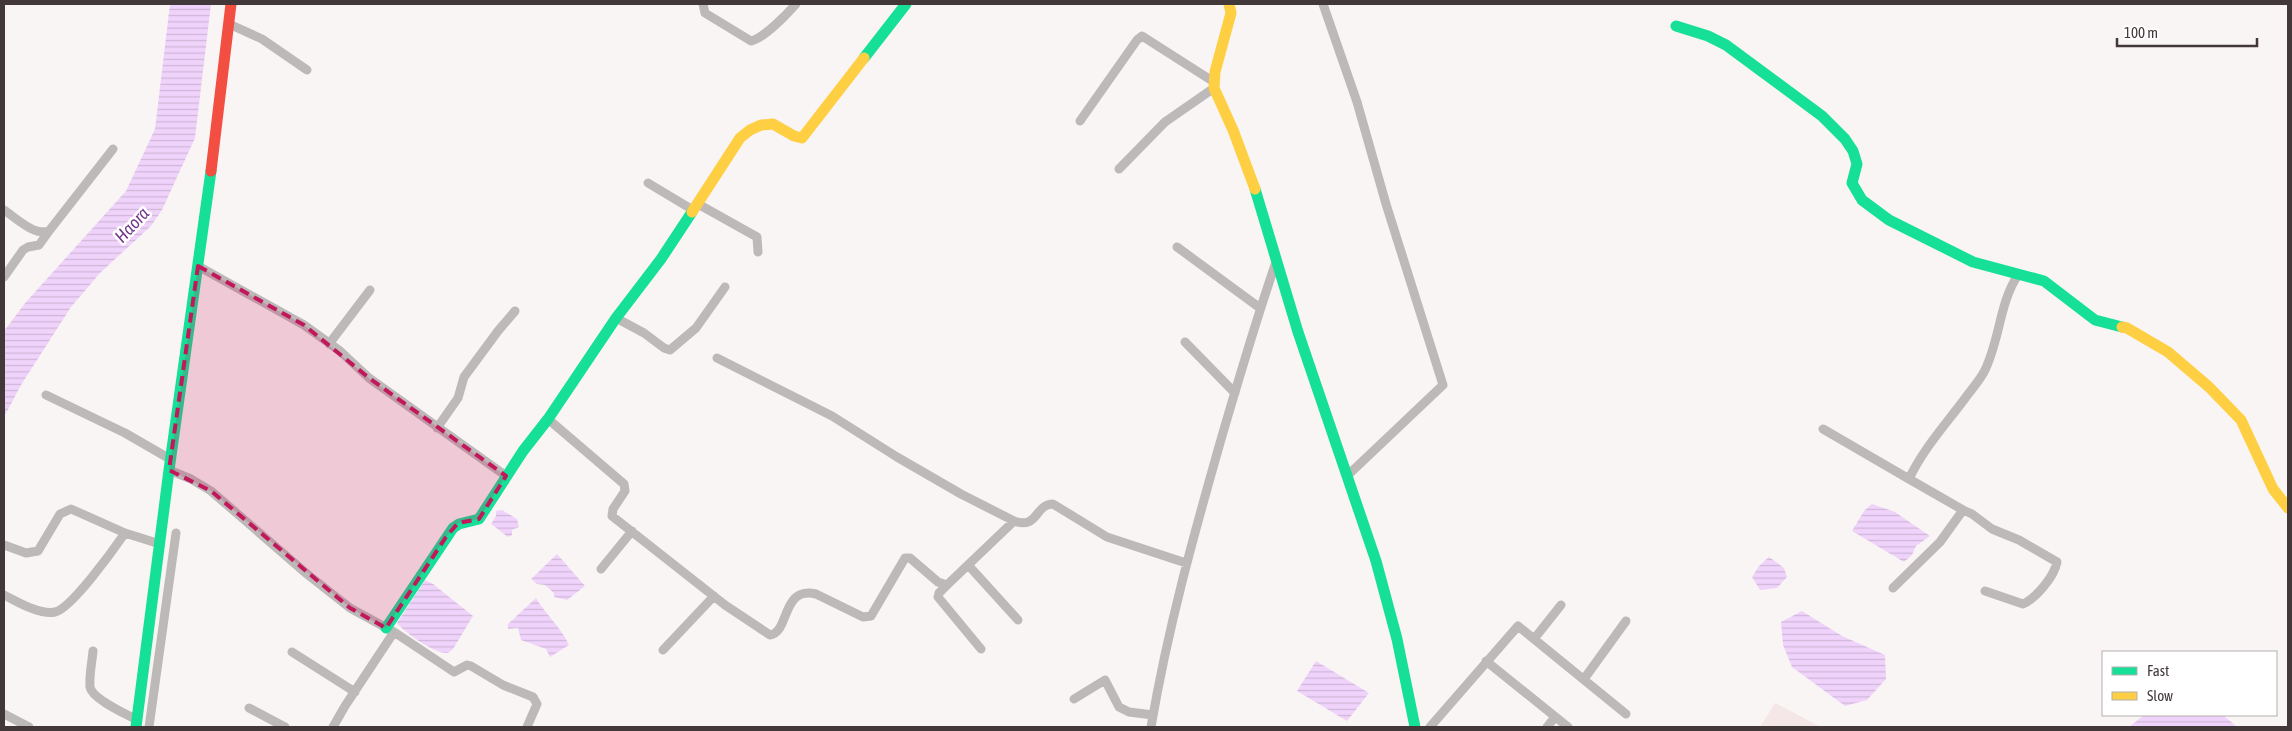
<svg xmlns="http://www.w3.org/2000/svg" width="2292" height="731" viewBox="0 0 2292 731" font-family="'Asap Condensed',sans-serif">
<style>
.built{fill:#f5e6e7}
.water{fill:url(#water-rules)}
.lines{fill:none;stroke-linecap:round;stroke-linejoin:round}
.street{stroke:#bdb9b8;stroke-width:9}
.fast{stroke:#16e098;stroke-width:11}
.slow{stroke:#ffcf43;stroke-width:11}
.jam{stroke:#f24e42;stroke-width:11}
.marked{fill:#c2185b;fill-opacity:0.2;stroke:#c2185b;stroke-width:4;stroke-dasharray:10 6;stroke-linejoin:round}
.labels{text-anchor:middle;stroke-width:5;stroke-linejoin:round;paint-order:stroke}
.water-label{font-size:18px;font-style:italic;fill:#703687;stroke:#fff}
</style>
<defs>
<pattern id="water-rules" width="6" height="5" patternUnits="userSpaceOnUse" patternTransform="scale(1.25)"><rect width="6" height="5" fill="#f0d3fa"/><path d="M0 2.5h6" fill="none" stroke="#cfb6d7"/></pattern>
</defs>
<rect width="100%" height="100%" fill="#faf5f5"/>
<path class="built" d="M1775 703 1821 727H1760Z"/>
<path class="water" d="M170 4H211L195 138 162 210 151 226 100 273 71 307 21 385 4 417V331L26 302 126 191 155 129Z
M1872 504 1895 512 1930 536 1916 546 1912 555 1904 562 1852 531 1864 511Z
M502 510 517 519 519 527 512 530V535L508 537 491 524 496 516V511Z
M557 554 585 586 567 600 554 597V593L545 585 537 584 531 579Z
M1769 557 1784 568 1787 577 1777 588 1760 590 1752 577 1759 566Z
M425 580 433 584 473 616 453 649 448 653C436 655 404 632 397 623Z
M536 598C546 615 561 627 569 645L550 657 546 649 521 640 518 628 508 629V624Z
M1802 611 1842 636 1885 655 1886 679 1867 700 1845 706 1792 667 1783 645 1781 622Z
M1316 661 1369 693 1347 721 1297 691Z
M2144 715H2223L2236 726 2235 727H2129Z"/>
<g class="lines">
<path class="street" d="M703 4 705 13 751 41C764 38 787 14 796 4
M1323 4 1357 102 1386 204 1443 385 1347 476
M229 24 262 39 307 70
M1080 121 1137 40 1142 36 1214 82
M1119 169 1165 122 1214 88
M648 183 693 210
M698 204 757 237 758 252
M4 210C16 218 34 236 49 231L113 149
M1177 247 1260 308
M198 266 304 325 340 351 369 378 506 476
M4 277 23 250 28 247 39 245 49 231
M616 318 644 333 664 348 670 350 696 328 725 287
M1185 342 1235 393
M329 344 370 290
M717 358 832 416 897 457 961 494 1014 521C1038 530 1035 504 1053 504L1107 537 1186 563
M46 395 125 433 170 459
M548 419 624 484 625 491 613 509 612 516 725 605 770 635C790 632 781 586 816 594L863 617 871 616 905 558H910L938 582 947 585 1014 521
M437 428 458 398 464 377 498 331 515 311
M1823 429 1909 479C1923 449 1947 423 1966 397 1972 389 1979 381 1984 372 2000 341 1999 303 2018 275
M169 470 191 479 211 491 307 574 350 608 394 632 454 672 467 665 471 666 503 685 533 697 537 704 527 727
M1909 479 1963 510 1972 514 1992 529 2019 540 2057 562C2054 577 2036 598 2023 604L1985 591
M4 545 26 553 38 551 60 514 71 509 125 533 160 544
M969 566 1018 620
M601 569 632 531
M947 585 939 593 938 597 981 649
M1893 588 1940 542 1963 510
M4 595C18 602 39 615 55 612 71 609 114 549 125 533
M1534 639 1561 605
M663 650 714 596
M93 651C92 662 89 676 90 687 92 699 126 714 137 720
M292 652 355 692
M1486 661 1568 727
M1584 679 1626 621
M1074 699 1105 680 1119 707 1129 712 1153 715
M249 708 285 727
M4 714 29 727
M149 727 176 533
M333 727 345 706 394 632
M1151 727C1168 627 1194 534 1222 436 1239 378 1256 320 1276 262
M1430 727 1518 626 1626 714
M1547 727 1555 717"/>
<path class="fast" d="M1676 26 1708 36 1726 45 1822 116 1845 139 1853 151 1857 164 1852 183 1862 200 1889 220 1973 262 2044 281 2095 320 2122 327
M864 58 906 4
M1255 189 1298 332 1376 561 1397 639 1415 727
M386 628 453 528 459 524 479 519 523 451 548 419 616 318 661 259 692 212
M136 727 169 470 211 171"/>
<path class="slow" d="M1229 4 1231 13 1215 72 1214 88 1233 130 1255 189
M692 212 740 138 750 130 761 125 773 124 794 136 802 138 864 58
M2122 327 2127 328 2168 352 2209 387 2241 420 2273 489 2288 508"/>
<path class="jam" d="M211 171 231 4"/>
</g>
<path class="marked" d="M198 266 304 325 369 378 506 476 479 519 458 523 446 537 386 628 350 608 211 491 169 470Z"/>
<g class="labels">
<g class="water-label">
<text transform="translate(132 225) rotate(-47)" y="6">Haora</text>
</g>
</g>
<rect width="2292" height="731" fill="none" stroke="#433839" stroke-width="10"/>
<rect x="2102" y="651" width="175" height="65" fill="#ffffff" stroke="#b4afb0"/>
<rect x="2112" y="667" width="25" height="8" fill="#16e098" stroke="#b4afb0"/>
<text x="2147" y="676" font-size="15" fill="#433839">Fast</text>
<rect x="2112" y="692" width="25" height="8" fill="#ffcf43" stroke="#b4afb0"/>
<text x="2147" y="701" font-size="15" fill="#433839">Slow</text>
<path d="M2117 38v8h140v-8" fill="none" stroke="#433839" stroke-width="2.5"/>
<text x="2124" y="38" font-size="15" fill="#433839" stroke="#ffffff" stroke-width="4" paint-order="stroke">100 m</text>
</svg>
